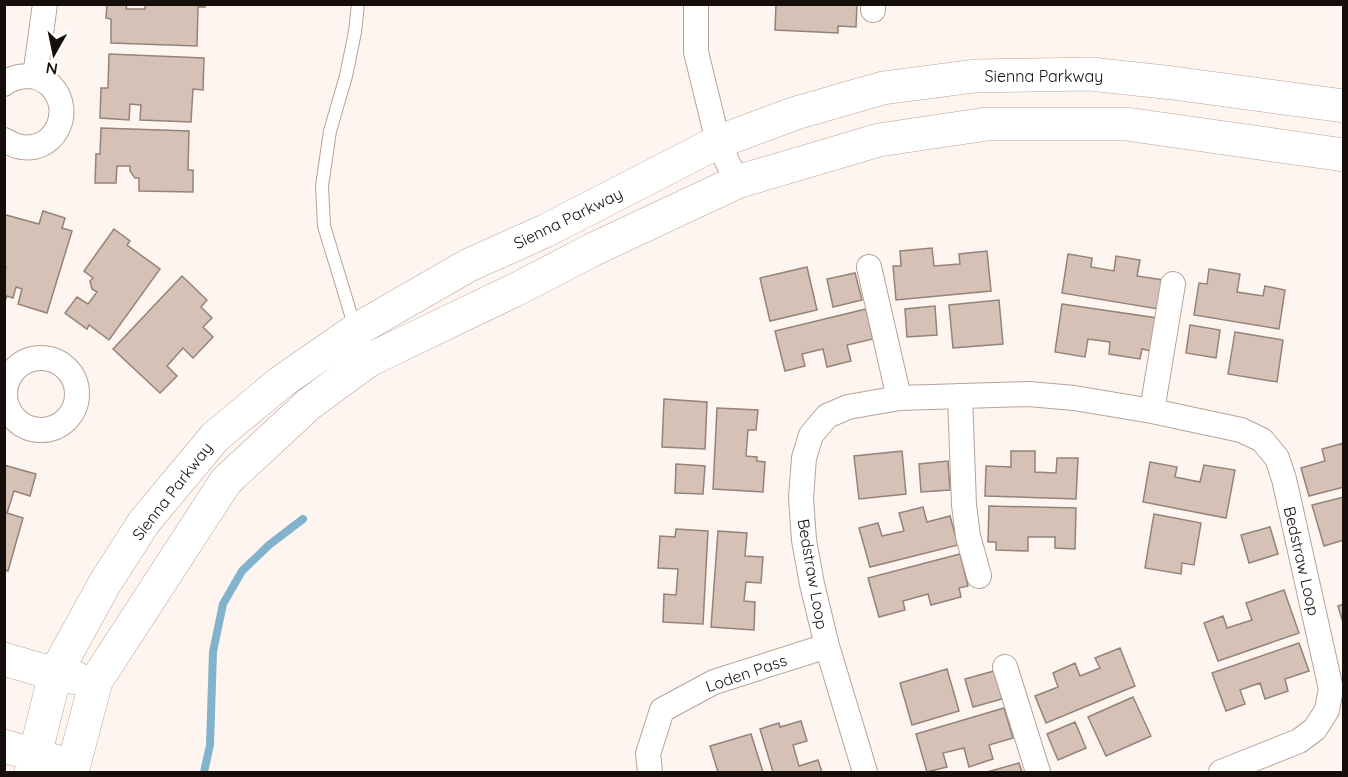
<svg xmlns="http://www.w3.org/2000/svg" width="1348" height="777" viewBox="0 0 1348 777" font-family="Quicksand,sans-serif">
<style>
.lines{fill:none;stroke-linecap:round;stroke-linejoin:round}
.stream{stroke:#82b3cc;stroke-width:8}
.building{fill:#d5c1b6;stroke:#958278;stroke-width:1.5}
.lane-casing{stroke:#b7a398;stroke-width:14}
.street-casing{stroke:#b7a398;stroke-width:26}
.secondary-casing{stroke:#b7a398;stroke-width:34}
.lane{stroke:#fff;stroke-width:12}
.street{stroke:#fff;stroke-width:24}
.secondary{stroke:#fff;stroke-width:33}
.labels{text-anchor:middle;stroke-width:5;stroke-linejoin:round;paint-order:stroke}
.street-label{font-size:16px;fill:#150e0b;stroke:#fff}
</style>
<rect width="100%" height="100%" fill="#fef5f0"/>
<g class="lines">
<path class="stream" d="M204 772 210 745 213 652 223 604 242 571 269 545 303 519"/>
</g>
<path class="building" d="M107 4H127L126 9H145V4H205V7H198L197 46 111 43V19L106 18Z
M776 4H857L856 27 838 26V33L775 30Z
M109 54 204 58 203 90 193 89 191 122 140 120 141 105 130 104 129 120 100 118 101 88H108Z
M101 128 189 131 188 170H193V192L139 191V178H135L130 171V166H117L116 183H95L96 154H100Z
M43 211 65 218 62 228 72 231 47 313 18 304 22 289 16 287 13 298 7 296 4 303V273L6 267 4 266V220L6 215 39 224Z
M114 229 130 241 127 245 160 269 109 340 89 325 87 329 65 313 77 297 88 304 97 292 92 289 90 281 93 278 84 271Z
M932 248 934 266 960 264 959 254 987 251 991 291 896 300 893 266H901L900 251Z
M1068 254 1092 258 1091 267 1114 271 1116 256 1140 260 1137 276 1163 280 1158 309 1062 293Z
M807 267 817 310 770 321 760 278Z
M1209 269 1240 274 1237 292 1263 296 1265 286 1285 290 1279 329 1194 315 1199 283 1207 284Z
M855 273 862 300 833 307 827 279Z
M182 276 207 300 201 307 212 318 203 327 213 337 193 358 183 348 167 366 177 376 160 393 113 349Z
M999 300 1003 344 953 348 949 305Z
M1062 304 1157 318 1151 351 1142 349 1140 359 1109 354 1110 342 1088 339 1085 357 1055 352Z
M935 306 937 335 907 337 905 309Z
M866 309 873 339 847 345 851 361 827 367 823 349 802 354 805 366 785 371 775 331Z
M1190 325 1220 330 1216 358 1186 353Z
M1235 332 1283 340 1277 382 1228 374Z
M664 399 707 402 705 449 662 447Z
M717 408 758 410 756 430H748L746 456 757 457V461L765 462 763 492 713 489Z
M1344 443V487L1309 496 1301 468 1325 461 1322 449Z
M902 451 906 494 859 499 854 456Z
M1011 451H1035V472L1056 473 1057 458H1078L1076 499 985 496 986 466 1011 467Z
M948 461 950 490 921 492 919 464Z
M1150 462 1177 467 1175 477 1200 482 1204 465 1235 470 1226 518 1143 502Z
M676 464 705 466 703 494 675 493Z
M4 465 36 474 30 496 14 491 7 513 23 518 8 571 4 570Z
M1344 497V540L1324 546 1312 505Z
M989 506 1076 508 1075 549 1055 548V537H1028V551L996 550V542H988Z
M923 507 927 522 950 516 958 545 870 567 859 528 878 523 882 536 904 531 899 513Z
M1154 514 1201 523 1194 565 1182 563 1181 574 1145 568Z
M1270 527 1278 554 1249 563 1241 535Z
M676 529 708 531 703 624 663 622 664 594 676 595 678 569 658 568 660 536 675 537Z
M718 531 747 533 745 556 763 557 761 583 746 582 744 601 755 602 754 630 711 627Z
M960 554 968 586 959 588 961 597 931 605 928 594 903 601 905 610 879 617 868 578Z
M1284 590 1299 633 1218 661 1204 623 1223 616 1227 628 1252 620 1246 603Z
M1344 604V626L1338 606Z
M1299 643 1309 671 1285 679 1288 691 1265 699 1260 683 1240 690 1245 704 1226 711 1212 673Z
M1120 648 1135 686 1046 723 1035 696 1058 687 1053 673 1075 663 1080 676 1100 668 1095 658Z
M947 669 959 711 912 725 900 683Z
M994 671 1002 699 973 707 965 679Z
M1133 697 1151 736 1106 756 1088 717Z
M1004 708 1013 738 989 745 993 759 969 767 964 748 943 753 947 767 927 772 916 734Z
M801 721 807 741 793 745 799 766 818 760 822 772H773L760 729 779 723 780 727Z
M1075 722 1086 748 1058 760 1047 734Z
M751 734 763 772H718L710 746Z
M1019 763 1022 772H987Z"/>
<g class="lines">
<defs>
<path id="lane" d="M355 328 324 226 322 186 330 131 346 76 355 32 358 4"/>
<path id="street" d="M696 4V52L718 142 737 182
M873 10V4
M35 76 45 4
M4 84C12 77 21 76 31 76 38 77 46 81 51 86 76 112 53 156 17 146 13 145 8 142 4 140
M869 267 899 398
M5 394a36 36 0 1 1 72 0a36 36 0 1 1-72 0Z
M960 396 964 505 968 536 979 576
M1152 411 1173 284
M1005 667 1038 772
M650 772 648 754 662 710 714 682 827 646
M865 772 827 646 812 584 804 540 801 498 804 458 811 435 827 416 848 407 899 398 1029 394 1074 398 1152 411 1241 430 1262 440 1277 458 1284 479 1331 689 1327 710 1315 729 1299 741 1221 772"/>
<path id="secondary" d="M4 659 55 674 76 678
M4 746 55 761
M31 772 55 674 105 583 144 522 215 437 281 382 356 330 469 265 545 231 718 142 796 113 883 88 975 76 1090 74 1173 83 1344 106
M72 772 96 681 226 481 309 404 369 360 519 288 592 250 737 182 879 140 987 124H1126L1344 155"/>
</defs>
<use href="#lane" class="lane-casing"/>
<use href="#street" class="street-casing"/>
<use href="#secondary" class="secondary-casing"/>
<use href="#lane" class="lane"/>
<use href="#street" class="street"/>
<use href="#secondary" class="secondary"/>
</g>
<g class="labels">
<g class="street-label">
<text x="1044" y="82">Sienna Parkway</text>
<text transform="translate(568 218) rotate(-26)" y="6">Sienna Parkway</text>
<text transform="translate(172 491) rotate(-52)" y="6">Sienna Parkway</text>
<text transform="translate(1302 561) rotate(77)" y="6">Bedstraw Loop</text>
<text transform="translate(813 574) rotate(80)" y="6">Bedstraw Loop</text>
<text transform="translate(746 673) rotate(-19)" y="6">Loden Pass</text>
</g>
</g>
<rect width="1348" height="777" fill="none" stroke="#150e0b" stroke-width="12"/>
<g transform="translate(54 54) rotate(189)" stroke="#ffffff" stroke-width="4.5" paint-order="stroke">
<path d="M0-4.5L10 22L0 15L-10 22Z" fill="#150e0b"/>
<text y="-9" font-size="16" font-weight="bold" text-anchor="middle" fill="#150e0b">N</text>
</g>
</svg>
